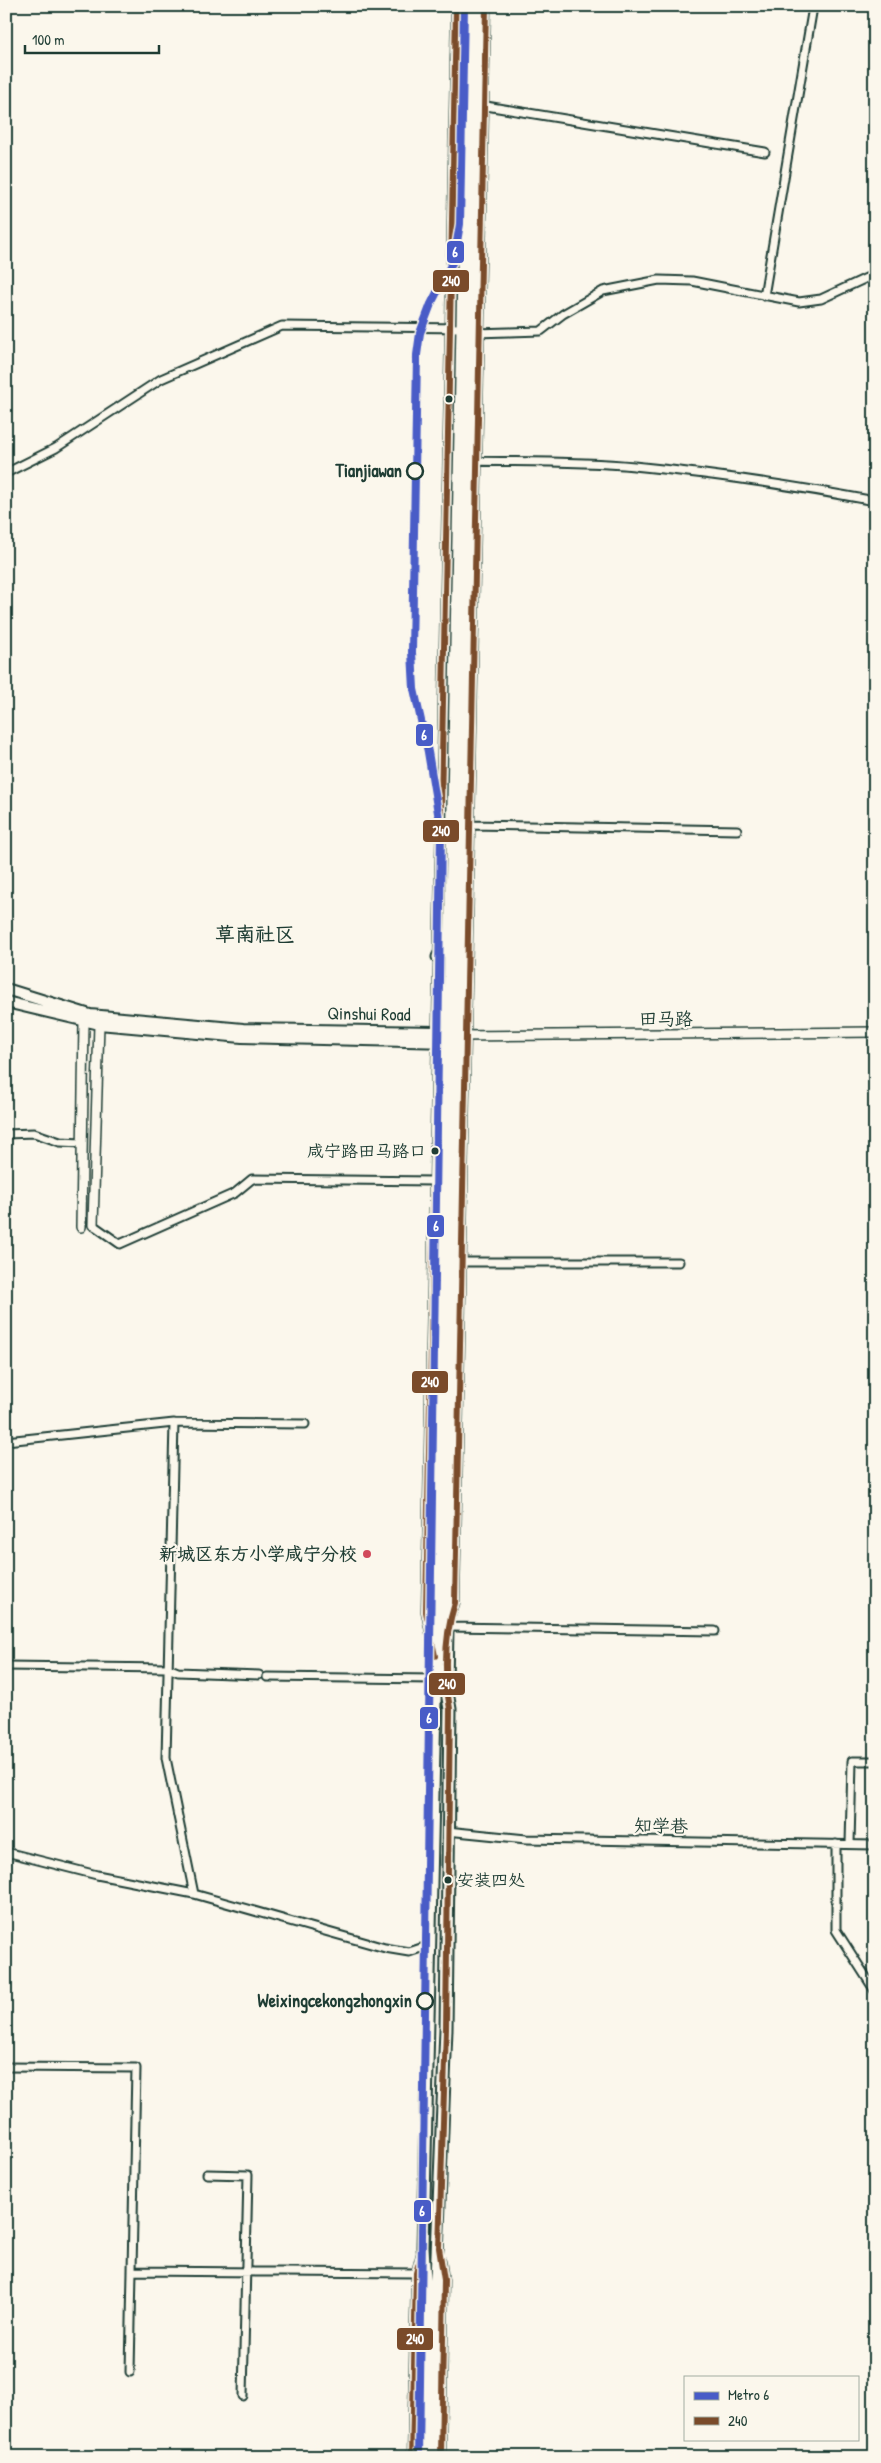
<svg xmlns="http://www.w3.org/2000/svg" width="881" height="2463" viewBox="0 0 881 2463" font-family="'Patrick Hand','LXGW WenKai TC',sans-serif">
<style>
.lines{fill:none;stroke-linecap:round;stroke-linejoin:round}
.minor-casing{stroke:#1f3d34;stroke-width:11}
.tertiary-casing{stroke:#1f3d34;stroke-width:12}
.secondary-casing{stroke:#1f3d34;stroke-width:14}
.primary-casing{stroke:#1f3d34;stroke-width:15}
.minor{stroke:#fbf7ec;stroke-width:7}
.tertiary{stroke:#fbf7ec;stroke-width:9}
.secondary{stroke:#fbf7ec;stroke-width:10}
.primary{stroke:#fbf7ec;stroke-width:11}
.bus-1-casing{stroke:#fbf7ec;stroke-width:10}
.bus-1{stroke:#7a4b2a;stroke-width:6}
.metro-1-casing{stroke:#fbf7ec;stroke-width:11}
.metro-1{stroke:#485cc7;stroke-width:8}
.bus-dot{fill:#1f3d34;stroke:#fbf7ec;stroke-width:2}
.stop-dot{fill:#fbf7ec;stroke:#1f3d34;stroke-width:2.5}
.poi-dot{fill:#d1495b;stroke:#fbf7ec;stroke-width:2}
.labels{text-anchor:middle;stroke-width:4.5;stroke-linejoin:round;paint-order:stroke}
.bus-label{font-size:17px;fill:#1f3d34;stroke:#fbf7ec;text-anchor:end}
.stop-label{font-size:18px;font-weight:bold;fill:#1f3d34;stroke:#fbf7ec;text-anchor:end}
.street-label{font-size:18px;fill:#1f3d34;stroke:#fbf7ec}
.poi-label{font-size:18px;font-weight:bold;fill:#1f3d34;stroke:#fbf7ec;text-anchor:end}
.quarter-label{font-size:20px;font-weight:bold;fill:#1f3d34;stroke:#fbf7ec}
.line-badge{stroke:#fbf7ec;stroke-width:2}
.badge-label{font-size:14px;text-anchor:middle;font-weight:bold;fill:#fff}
</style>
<rect width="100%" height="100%" fill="#fbf7ec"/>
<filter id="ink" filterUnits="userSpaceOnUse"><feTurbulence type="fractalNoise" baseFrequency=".02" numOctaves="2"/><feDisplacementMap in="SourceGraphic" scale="10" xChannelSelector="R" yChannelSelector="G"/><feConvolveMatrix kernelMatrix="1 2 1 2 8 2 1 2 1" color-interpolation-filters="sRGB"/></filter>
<g filter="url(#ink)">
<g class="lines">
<defs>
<path id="minor" d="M486 6 455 1603 447 1627 715 1631
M480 105 765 152
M764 296 813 7 810 6
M476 333 541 331 563 314 603 291 659 280 692 281 799 302 821 299 875 274
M474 461C527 462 581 461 634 466 714 474 795 486 875 501
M6 473 56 448 161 379 282 326 464 328
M470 825 737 830
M6 1134 34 1133 60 1142 82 1143
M93 1225 120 1244 235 1193 252 1179 435 1181
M462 1262H679
M174 1423 166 1758 194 1894
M6 1441 174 1423 305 1424
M432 1642 426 1612 456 6
M6 1666 168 1668 178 1672 259 1675
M267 1677 435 1679
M447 1831 526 1839 875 1845
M836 1844V1930L875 1991
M850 1844 852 1761H875
M6 1852 97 1875 194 1894 385 1948 409 1952 430 1945
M6 2067 136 2068 130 2372
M207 2174 248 2175 243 2396
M441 2260 444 2280 441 2457
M132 2271 416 2273
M412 2457 416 2273 421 2255"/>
<path id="tertiary" d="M458 1036 875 1032
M93 1225 99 1024
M81 1227 84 1022"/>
<path id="secondary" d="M6 989 90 1015 243 1029 437 1032 455 1035
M6 1002 99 1024 242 1037 449 1042 455 1038"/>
<path id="primary" d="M438 957 449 935
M423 2457 425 2280 423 2247 442 1386 468 6
M432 2457 436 2280 446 2029 450 1709 446 1687 447 1627 479 6"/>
</defs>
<use href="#minor" class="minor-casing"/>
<use href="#tertiary" class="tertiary-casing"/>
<use href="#secondary" class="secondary-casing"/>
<use href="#primary" class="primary-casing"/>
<use href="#minor" class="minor"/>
<use href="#tertiary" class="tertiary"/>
<use href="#secondary" class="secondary"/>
<use href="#primary" class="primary"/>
<defs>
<path id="bus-1" d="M435 1656 426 1612 456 6
M412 2457 416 2273 423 2247V2222
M441 2457 444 2280 439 2248 446 2029 450 1709C444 1674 444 1637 455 1603L486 6"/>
</defs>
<use href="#bus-1" class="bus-1-casing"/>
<use href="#bus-1" class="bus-1"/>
<defs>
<path id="metro-1" d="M419 2457 441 831 428 752 414 689 412 652 417 355 420 333 431 304 454 259 460 224 464 6"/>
</defs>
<use href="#metro-1" class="metro-1-casing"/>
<use href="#metro-1" class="metro-1"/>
</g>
</g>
<g class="bus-dot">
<circle cx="449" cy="399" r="4.5"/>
<circle cx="435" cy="1151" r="4.5"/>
<circle cx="448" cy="1880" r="4.5"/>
</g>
<g class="stop-dot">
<circle cx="415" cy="471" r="8"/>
<circle cx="425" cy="2001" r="8"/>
</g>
<circle class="poi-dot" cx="367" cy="1554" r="5"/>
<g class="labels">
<g class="bus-label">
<text x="426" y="1157">咸宁路田马路口</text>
<text x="457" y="1886" text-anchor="start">安装四处</text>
</g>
<g class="stop-label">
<text x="402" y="477">Tianjiawan</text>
<text x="412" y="2007">Weixingcekongzhongxin</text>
</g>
<g class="street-label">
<text transform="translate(369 1014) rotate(1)" y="6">Qinshui Road</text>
<text x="666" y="1025">田马路</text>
<text transform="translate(661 1826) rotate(1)" y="6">知学巷</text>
</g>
<g class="poi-label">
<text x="357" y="1560">新城区东方小学咸宁分校</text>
</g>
<g class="quarter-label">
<text x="255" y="941">草南社区</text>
</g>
</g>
<g class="line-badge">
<rect x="446" y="240" width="19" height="24" rx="5" fill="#485cc7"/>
<rect x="432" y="269" width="38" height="24" rx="5" fill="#7a4b2a"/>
<rect x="415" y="723" width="19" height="24" rx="5" fill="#485cc7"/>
<rect x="422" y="819" width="38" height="24" rx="5" fill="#7a4b2a"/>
<rect x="426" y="1214" width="19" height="24" rx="5" fill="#485cc7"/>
<rect x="411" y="1370" width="38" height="24" rx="5" fill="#7a4b2a"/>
<rect x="428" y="1672" width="38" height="24" rx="5" fill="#7a4b2a"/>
<rect x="419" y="1706" width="20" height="24" rx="5" fill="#485cc7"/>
<rect x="413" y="2199" width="19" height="24" rx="5" fill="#485cc7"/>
<rect x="396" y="2327" width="38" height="24" rx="5" fill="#7a4b2a"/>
</g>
<g class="badge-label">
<text x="455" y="257">6</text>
<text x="451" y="286">240</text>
<text x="424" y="740">6</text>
<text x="441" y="836">240</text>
<text x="436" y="1231">6</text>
<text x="430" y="1387">240</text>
<text x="447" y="1689">240</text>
<text x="429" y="1723">6</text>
<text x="422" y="2216">6</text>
<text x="415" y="2344">240</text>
</g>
<rect width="881" height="2463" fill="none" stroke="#fbf7ec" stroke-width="25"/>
<rect x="12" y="12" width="856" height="2438" fill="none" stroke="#1f3d34" stroke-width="2" filter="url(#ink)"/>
<rect x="684" y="2376" width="175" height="65" fill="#fbf7ec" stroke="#a3ada2"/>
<rect x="694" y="2392" width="25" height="8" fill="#485cc7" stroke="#a3ada2"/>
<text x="728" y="2400" font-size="15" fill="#1f3d34">Metro 6</text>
<rect x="694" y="2417" width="25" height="8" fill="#7a4b2a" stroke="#a3ada2"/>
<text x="728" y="2426" font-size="15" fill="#1f3d34">240</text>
<path d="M25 45v8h134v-8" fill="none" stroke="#1f3d34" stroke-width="2.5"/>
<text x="32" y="45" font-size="15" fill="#1f3d34" stroke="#fbf7ec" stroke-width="4" paint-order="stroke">100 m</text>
</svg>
